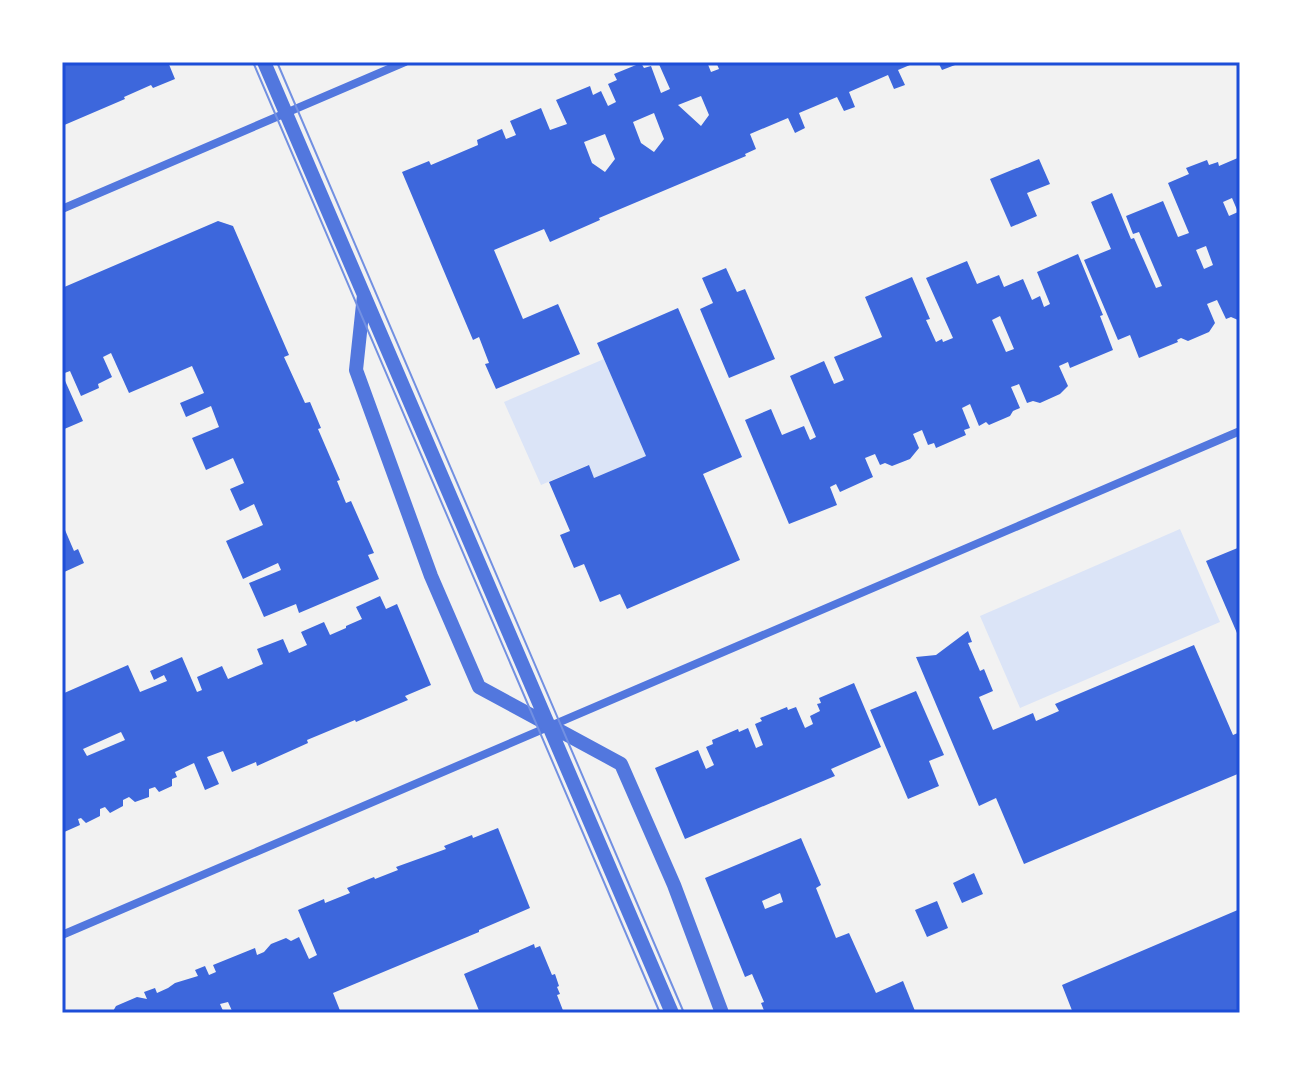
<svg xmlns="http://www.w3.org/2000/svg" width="1302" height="1075" viewBox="0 0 1302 1075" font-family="'Roboto Serif',serif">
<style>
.green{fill:#dbe4f7}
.building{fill:#3d67dc;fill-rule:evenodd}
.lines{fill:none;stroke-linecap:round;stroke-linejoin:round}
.minor{stroke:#5277de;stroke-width:8}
.tertiary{stroke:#5277de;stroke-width:14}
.tram{stroke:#7290e2;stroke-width:2}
.neatline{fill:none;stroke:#1d4ed8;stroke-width:3}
</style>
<rect width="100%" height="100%" fill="#f2f2f2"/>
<path class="green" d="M604 359 646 456 594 478 588 465 541 485 504 402Z
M1180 529 1220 622 1020 708 980 616Z"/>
<path class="building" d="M62 62H168L175 79 153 88 151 85 124 97 125 99 62 126Z
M658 62H707L711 72 719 69 716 62H917L898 70 905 85 894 89 888 75 849 92 855 107 844 111 837 97 799 113 805 128 795 133 788 118 750 134 756 149 745 154 746 156 599 218 600 220 550 242 544 229 494 250 523 319 558 304 580 354 496 389 485 364 489 363 479 337 473 340 402 172 429 161 431 165 478 145 477 140 502 129 506 139 516 135 510 121 541 108 550 130 567 124 556 100 590 86 593 95 601 91 608 106 616 102 608 84 617 80 614 74 641 63 644 68 651 66 661 93 670 89ZM701 96 709 115 701 126 678 105ZM654 113 664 139 654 152 641 143 633 122ZM605 134 615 159 605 172 592 163 584 142Z
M938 62H954L955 65 942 70Z
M1240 157V319L1238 320 1231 317 1226 319 1217 300 1207 304 1215 323 1209 332 1188 341 1181 338 1177 340 1178 342 1139 358 1130 335 1118 340 1084 260 1111 249 1091 202 1112 193 1131 239 1134 238 1156 288 1162 286 1139 232 1133 234 1126 216 1163 201 1178 237 1189 233 1168 183 1189 174 1186 168 1207 160 1209 165 1218 162 1219 166ZM1232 198 1238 212 1229 216 1223 202ZM1206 246 1213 265 1204 269 1196 250Z
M1039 159 1050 184 1027 193 1037 216 1011 227 990 179Z
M218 221 233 226 289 355 284 357 305 403 310 402 321 428 318 429 340 480 337 481 346 503 351 501 374 553 368 555 379 579 299 613 296 604 264 617 249 583 281 570 278 563 243 579 226 541 263 525 254 504 240 511 230 489 244 483 233 458 206 470 192 438 219 427 211 406 186 417 180 403 204 393 192 366 129 393 111 353 103 357 112 377 98 384 99 388 81 396 70 371 62 374 83 421 62 430V288Z
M1078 254 1103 315 1100 316 1113 350 1070 368 1068 362 1059 366 1068 386 1060 394 1040 403 1033 401 1027 403 1019 384 1011 387 1020 408 1013 411 1010 416 989 425 986 422 979 426 970 404 962 408 970 428 964 430 966 435 936 448 934 443 928 445 922 430 913 434 919 448 910 459 892 466 885 463 880 465 875 454 865 458 873 477 840 492 836 484 830 487 837 505 789 524 745 420 771 409 782 435 804 426 810 440 816 437 790 376 824 361 834 384 844 380 834 357 882 337 865 297 912 277 930 319 926 320 936 342 942 339 943 342 953 338 926 278 967 261 977 284 999 275 1004 287 1023 279 1032 300 1040 296 1044 307 1050 304 1037 272ZM1000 316 1014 349 1006 352 992 320Z
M726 268 737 292 745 289 775 359 729 378 700 309 713 303 702 278Z
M678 308 742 457 703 474 740 560 627 609 620 594 600 602 584 564 574 568 560 535 570 531 549 482 589 465 594 478 646 456 597 343Z
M62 523 74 551 78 549 84 563 62 573Z
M1240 547V640L1206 561Z
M380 596 386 609 397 604 431 685 405 696 408 700 356 722 355 720 307 740 308 743 257 766 256 762 232 772 223 751 207 757 219 784 205 790 194 763 175 772 177 777 172 779V786L159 792 155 787 149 789V797L135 802 129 797 123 800V806L110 813 105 807 100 809V816L86 823 81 818 78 819 80 825 62 833V694L128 665 140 692 167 681 164 675 154 680 150 671 182 657 197 692 202 690 197 677 222 666 228 679 263 664 257 649 283 639 289 653 307 645 301 632 324 622 330 635 346 628V626L362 619 356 607ZM121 732 125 740 87 756 83 749Z
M968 631 972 642 968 643 980 671 984 669 993 691 979 697 993 730 1033 713 1036 721 1059 711 1055 704 1194 645 1233 735 1240 732V773L1024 864 996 798 979 806 916 657 936 655Z
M854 683 881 747 831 769 835 776 685 839 655 768 698 750 706 769 714 765 706 747 713 744 712 740 738 729 739 732 748 728 756 748 763 745 755 724 762 721 760 718 787 707 788 710 796 707 805 728 813 724 810 716 820 711 817 704 821 703 819 698Z
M916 691 944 755 929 761 939 786 908 799 870 710Z
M498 828 530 908 479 930V932L333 993 341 1013H233L228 1002 220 1004 224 1013H112L116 1006 137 997 147 999 144 992 155 988 157 993 168 988 175 983 198 976 195 970 205 966 209 975 216 972 213 965 255 948 257 955 264 952 271 944 286 938 291 941 299 937 309 959 317 955 298 910 324 899 325 903 350 893 347 888 374 877 375 879 398 870 396 867 446 849 444 846 472 835 473 838Z
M801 838 821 885 816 888 836 938 849 933 876 993 903 981 915 1011 910 1013H765L761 1003 764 1002 752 974 745 977 705 878ZM780 893 783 902 765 909 762 901Z
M974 873 983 894 962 903 953 883Z
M937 901 948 928 927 937 915 910Z
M1240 909V1013H1073L1062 985Z
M534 944 535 948 540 946 552 975 555 974 559 986 557 987 560 994 557 995 564 1013H480L464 974Z"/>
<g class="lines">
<path class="minor" d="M62 209 405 62
M62 935 1240 431"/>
<path class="tertiary" d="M264 62 672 1013
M364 295 356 370 431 576 479 687 621 764 674 885 722 1013"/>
<path class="tram" d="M253 62 660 1013
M277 62 684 1013"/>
</g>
<rect width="1302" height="1075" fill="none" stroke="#ffffff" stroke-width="128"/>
<rect x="64" y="64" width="1174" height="947" class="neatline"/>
</svg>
